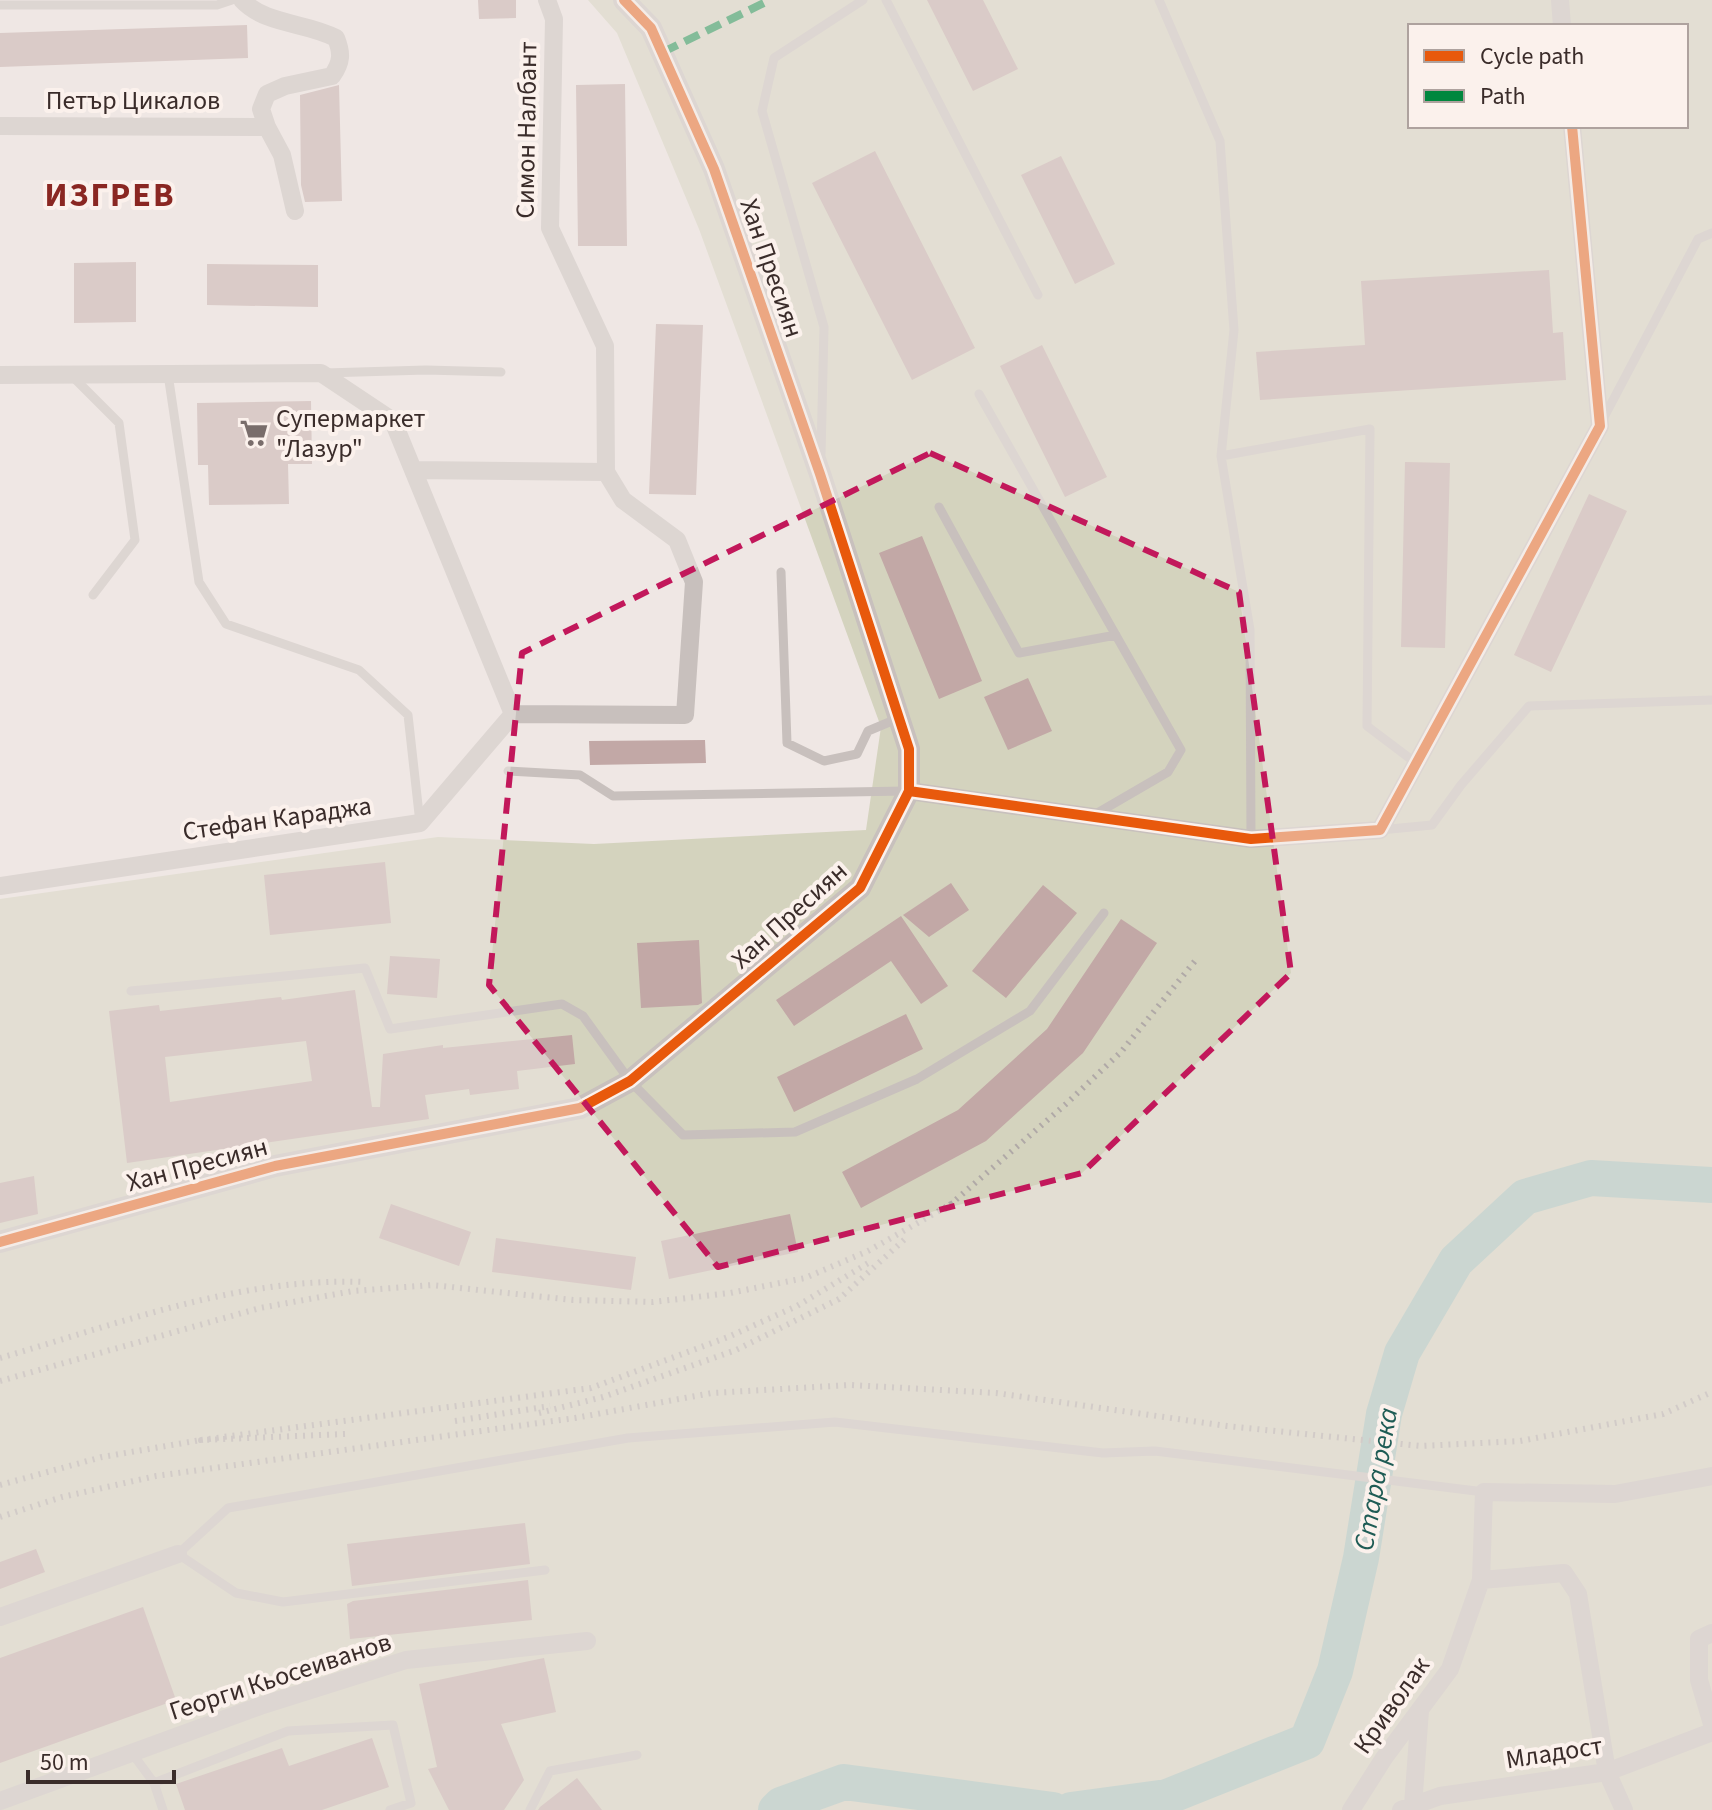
<svg xmlns="http://www.w3.org/2000/svg" width="1712" height="1810" viewBox="0 0 1712 1810" font-family="'Source Sans 3',sans-serif">
<style>
.green{fill:#d4d3be;fill-rule:evenodd}
.lines{fill:none;stroke-linecap:round;stroke-linejoin:round}
.river{stroke:#a0c1bb;stroke-width:36}
.building{fill:#c2a8a6;fill-rule:evenodd}
.service{stroke:#c8c0bd;stroke-width:9}
.minor{stroke:#c8c0bd;stroke-width:18}
.tertiary{stroke:#c8c0bd;stroke-width:22}
.rail{stroke:#b0a9a7;stroke-width:6;stroke-dasharray:2 6;stroke-linecap:butt}
.quiet{stroke:#00873e;stroke-width:8;stroke-dasharray:16 8;stroke-linecap:butt}
.cycleway-casing{stroke:#fbf1ec;stroke-width:15}
.cycleway{stroke:#e8590c;stroke-width:10}
.marked{fill:none;stroke:#c2185b;stroke-width:6;stroke-dasharray:16 10;stroke-linejoin:round}
.labels{text-anchor:middle;stroke-width:8;stroke-linejoin:round;paint-order:stroke}
.street-label{font-size:26px;fill:#3a2c2a;stroke:#fbf1ec}
.poi-label{font-size:26px;fill:#3a2c2a;stroke:#fbf1ec;text-anchor:start}
.water-label{font-size:28px;font-style:italic;fill:#1f5c55;stroke:#fbf1ec}
.district-label{font-size:34px;font-weight:bold;letter-spacing:2px;fill:#8a2722;stroke:#fbf1ec}
</style>
<rect width="100%" height="100%" fill="#efe7e4"/>
<path class="green" d="M588 0H1712V1810H0V899L438 837 594 844 866 830 881 727 699 229 617 33ZM1410 26H1686V126H1410Z"/>
<g class="lines">
<path class="river" d="M776 1810 781 1805 844 1782 1053 1810
M1071 1810 1167 1797 1307 1741 1335 1671 1361 1558 1384 1414 1402 1353 1456 1261 1525 1197 1591 1178 1712 1185"/>
</g>
<path class="building" d="M478 0H516V18L479 19Z
M927 0H983L1018 69 973 91Z
M247 25 248 58 0 67V33Z
M625 84 627 246H578L576 85Z
M339 85 342 201 305 202 301 185 300 95Z
M875 151 975 348 912 380 812 183Z
M1061 156 1115 264 1075 284 1021 175Z
M136 262V322L74 323V263Z
M207 264 318 265V307L207 305Z
M1549 270 1553 333 1563 332 1566 380 1260 400 1256 352 1365 345 1361 281Z
M656 324 703 325 696 495 649 494Z
M1042 345 1107 477 1065 497 1000 366Z
M311 401 312 464H288L289 504 209 505 208 465H198L197 403Z
M1405 462 1450 463 1445 648 1401 647Z
M1589 494 1627 511 1551 672 1514 655Z
M922 536 982 681 939 699 879 553Z
M1028 678 1052 731 1008 750 984 697Z
M705 740 706 763 590 765 589 741Z
M385 862 391 923 270 935 264 875Z
M951 883 969 910 929 937 903 915Z
M1043 885 1077 913 1006 998 972 971Z
M901 916 948 986 921 1004 891 961 794 1026 776 1000Z
M1121 919 1157 943 1083 1053 986 1141 861 1208 842 1172 958 1110 1047 1029Z
M699 940 702 1003 698 1005 641 1008 637 943Z
M390 956 440 959 437 998 387 994Z
M355 990 372 1107H380L383 1054 443 1045V1048L572 1035 575 1064 517 1071 519 1089 470 1095 469 1089 425 1095 429 1119 127 1163 109 1011 159 1005 160 1011 281 997 282 1000ZM306 1041 312 1081 170 1102 165 1057Z
M906 1014 923 1049 794 1112 777 1077Z
M34 1176 38 1214 0 1223V1183Z
M391 1204 471 1232 459 1266 379 1238Z
M790 1214 798 1252 669 1279 661 1241Z
M496 1238 636 1257 631 1290 492 1272Z
M525 1523 530 1564 352 1586 347 1544Z
M36 1549 45 1572 0 1589V1562Z
M528 1580 532 1620 350 1639 347 1604 353 1601Z
M143 1607 176 1700 0 1763V1658Z
M544 1658 556 1712 501 1724 524 1780 504 1810H449L428 1769 437 1767 419 1684Z
M372 1738 389 1787 322 1810H185L176 1784 282 1748 289 1766Z
M577 1778 602 1810H538L540 1807Z"/>
<g class="lines">
<path class="service" d="M886 0 1038 295
M1159 0 1220 141 1234 330 1221 456
M0 5H217L232 0
M325 373 426 370 501 372
M168 374 199 582 226 624 359 670 408 715 420 823
M73 377 119 423 135 540 93 595
M979 394 1181 750 1168 772 1094 815
M1602 421 1698 239 1712 233
M821 454 824 327 762 111 774 58 863 0
M939 507 1019 653 1116 635
M781 572 787 743 824 761 857 754 868 731 899 718
M508 771 580 775 613 796 906 791
M1380 830 1432 825 1461 785 1529 706 1712 700
M1251 839 1250 630 1221 456 1370 429 1367 726 1416 763
M131 991 365 968 390 1029 562 1004 583 1016 630 1081 683 1135 795 1132 917 1079 1030 1011 1104 913
M545 1570 283 1602 236 1593 178 1554 228 1508 628 1438 835 1422 1103 1453 1155 1451 1484 1492
M132 1753 154 1783 288 1731 393 1725 411 1803 390 1810
M154 1783 163 1810
M530 1810 550 1771 637 1755"/>
<path class="minor" d="M242 0C265 25 306 22 336 38 342 53 342 62 332 76L285 86 267 94 261 109 267 127 282 155 295 211
M1560 0 1562 26
M0 126 267 127
M0 375 321 373 393 421 513 714
M413 470 606 472
M513 714 685 715 694 582 677 540 623 500 606 472 605 346 550 228 554 19 547 0
M909 791 1251 839 1380 830 1600 426 1572 126
M0 886 420 823 513 714
M0 1617 178 1554
M1712 1633 1699 1639V1680L1712 1724
M0 1801 260 1706 406 1660 587 1641
M1413 1806 1420 1710
M1351 1810 1384 1758 1450 1669 1481 1580
M1401 1810 1440 1796 1607 1772 1712 1732
M1624 1810 1607 1772 1578 1594 1564 1573 1481 1580 1484 1492 1615 1494 1712 1476"/>
<path class="tertiary" d="M0 1242 275 1166 580 1108 630 1081 860 888 909 791V749L820 474 714 169 651 28 624 0"/>
<path class="rail" d="M944 1210 1066 1104 1121 1052 1195 961
M0 1358C118 1324 239 1277 364 1282
M0 1381 260 1308 353 1291 432 1285 573 1300 653 1302 730 1293 805 1278 868 1251 953 1203
M539 1413 603 1397 736 1350 839 1299 905 1239
M455 1421 550 1406
M345 1434 201 1440 591 1388 728 1337 797 1306 870 1262
M0 1485 102 1457 201 1440
M0 1517 62 1497 156 1476 575 1418 712 1393 850 1385 996 1393 1227 1426 1421 1446 1520 1441 1663 1414 1712 1392"/>
<path class="quiet" d="M663 52 770 0"/>
<defs>
<path id="cycleway" d="M909 791 1251 839 1380 830 1600 426 1572 126
M0 1242 275 1166 580 1108 630 1081 860 888 909 791V749L820 474 714 169 651 28 624 0"/>
</defs>
<use href="#cycleway" class="cycleway-casing"/>
<use href="#cycleway" class="cycleway"/>
</g>
<path d="M0 0H1712V1810H0ZM930 453 1239 592 1291 973 1082 1173 718 1267 489 985 522 653Z" fill="#efe7e4" fill-opacity=".55" fill-rule="evenodd"/>
<path class="marked" d="M930 453 1239 592 1291 973 1082 1173 718 1267 489 985 522 653Z"/>
<defs>
<symbol id="supermarket-bare" viewBox="-9 -9 18 18"><path d="M-6-5.5h2.5l.6 2H6L4.5 2H-2.5L-4.4-4H-6ZM-1.5 3.2a1.3 1.3 0 1 0 .1 0ZM3 3.2a1.3 1.3 0 1 0 .1 0Z" fill="#796d6b" stroke="#fbf1ec" stroke-width="2.5" paint-order="stroke"/></symbol>
</defs>
<g fill-rule="evenodd">
<use href="#supermarket-bare" x="234" y="413" width="40" height="40"/>
</g>
<g class="labels">
<g class="street-label">
<text x="133" y="109">Петър Цикалов</text>
<text transform="translate(526 130) rotate(-89)" y="9">Симон Налбант</text>
<text transform="translate(772 268) rotate(71)" y="9">Хан Пресиян</text>
<text transform="translate(277 818) rotate(-8)" y="9">Стефан Караджа</text>
<text transform="translate(789 915) rotate(-42)" y="9">Хан Пресиян</text>
<text transform="translate(197 1164) rotate(-15)" y="9">Хан Пресиян</text>
<text transform="translate(280 1676) rotate(-18)" y="9">Георги Кьосеиванов</text>
<text transform="translate(1391 1705) rotate(-55)" y="9">Криволак</text>
<text transform="translate(1554 1752) rotate(-9)" y="9">Младост</text>
</g>
<g class="poi-label">
<text x="276" y="427">Супермаркет<tspan x="276" dy="30">"Лазур"</tspan></text>
</g>
<g class="water-label">
<text transform="translate(1375 1479) rotate(-80)" y="10">Стара река</text>
</g>
<g class="district-label">
<text x="110" y="206">ИЗГРЕВ</text>
</g>
</g>
<rect x="1408" y="24" width="280" height="104" fill="#fbf1ec" stroke="#aea29e" stroke-width="2"/>
<rect x="1424" y="50" width="40" height="12" fill="#e8590c" stroke="#aea29e" stroke-width="2"/>
<text x="1480" y="64" font-size="24" fill="#3a2c2a">Cycle path</text>
<rect x="1424" y="90" width="40" height="12" fill="#00873e" stroke="#aea29e" stroke-width="2"/>
<text x="1480" y="104" font-size="24" fill="#3a2c2a">Path</text>
<path d="M28 1770v12h146v-12" fill="none" stroke="#3a2c2a" stroke-width="4"/>
<text x="40" y="1770" font-size="24" fill="#3a2c2a" stroke="#fbf1ec" stroke-width="6" paint-order="stroke">50 m</text>
</svg>
